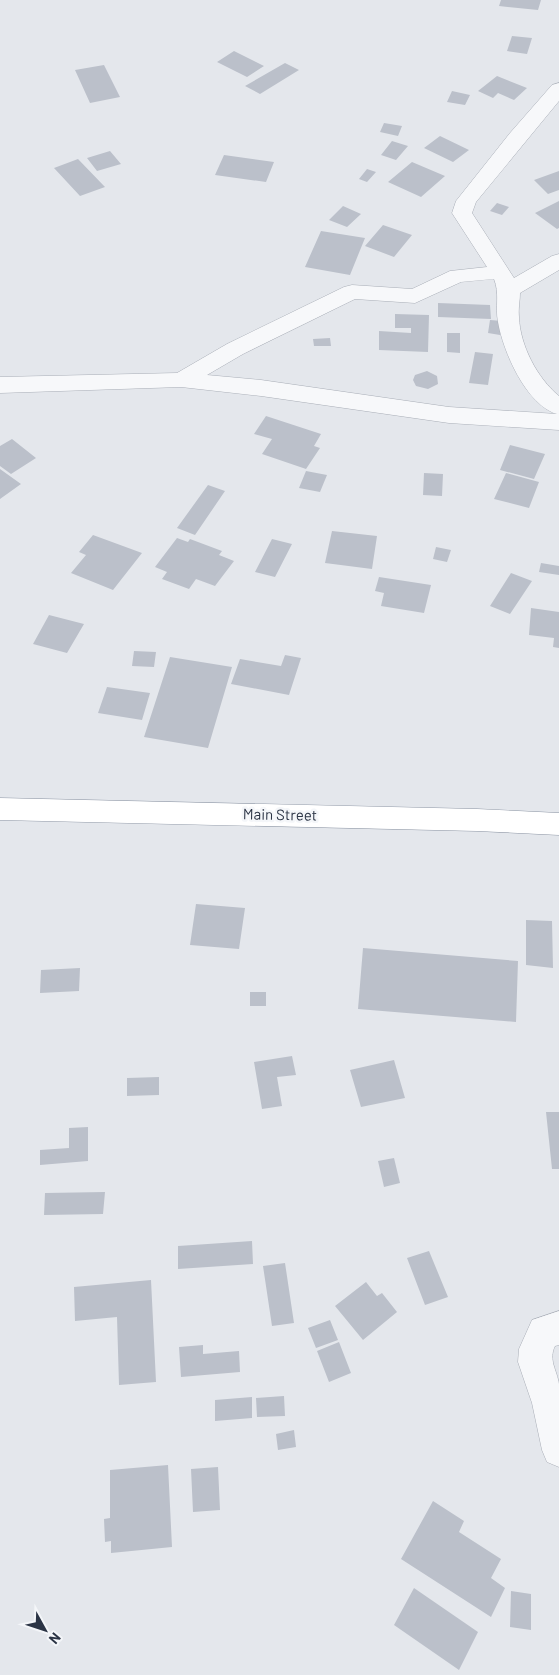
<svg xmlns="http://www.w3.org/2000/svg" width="559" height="1675" viewBox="0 0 559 1675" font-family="Barlow,sans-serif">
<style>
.building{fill:#bbc0ca}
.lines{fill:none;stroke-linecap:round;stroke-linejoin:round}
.minor-casing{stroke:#a9aeb7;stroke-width:1}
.highway-casing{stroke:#8b94a3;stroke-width:1}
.minor{fill:#f7f8fa;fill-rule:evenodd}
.highway{fill:#fff;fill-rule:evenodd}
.labels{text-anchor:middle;stroke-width:5;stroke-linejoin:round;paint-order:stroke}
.street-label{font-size:15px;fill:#2b3445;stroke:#f4f6f9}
</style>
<rect width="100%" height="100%" fill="#e4e7ec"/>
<path class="building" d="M501 0H541L538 10 499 6Z
M512 36 532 38 527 54 507 51Z
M234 51 264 66 247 77 217 62Z
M285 63 299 70 260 94 245 86Z
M104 65 120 97 90 103 75 70Z
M497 76 527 88 514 100 498 93 493 98 478 91Z
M452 91 470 95 465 105 447 102Z
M384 123 402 126 398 136 380 132Z
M440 136 469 150 453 162 424 148Z
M392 141 408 146 396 160 381 155Z
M110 151 121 164 97 171 87 158Z
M224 155 274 162 266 182 215 175Z
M78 159 105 187 80 196 54 168Z
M412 162 445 176 421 197 388 182Z
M367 169 376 172 367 182 359 179Z
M559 171V190L548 194 534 180Z
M559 201V228L557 229 535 213Z
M497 203 509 207 502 215 490 211Z
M343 206 361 214 347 227 329 220Z
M383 225 412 235 394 257 365 246Z
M321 231 365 238 350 275 305 267Z
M438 303 490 305 491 319 438 317Z
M395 314 429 315 428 352 379 350V331L411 333V328H395Z
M490 320 502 321 500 335 488 333Z
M447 333H460V353L447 352Z
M330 338 331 346H314L313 339Z
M475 352 493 354 488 385 469 383Z
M427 371 437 376 438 384 428 389 416 386 413 380 415 375Z
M266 416 321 434 314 446 320 448 306 469 262 454 272 439 254 434Z
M12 439 36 458 11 474 0 466V446Z
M510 445 545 454 534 479 500 470Z
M0 469 21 484 0 499Z
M306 471 327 475 320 492 299 488Z
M424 473 443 474 442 496 423 495Z
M506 473 539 482 529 508 494 499Z
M208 485 225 491 195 535 177 528Z
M332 531 377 536 372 569 325 563Z
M93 535 142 553 113 590 71 573 86 555 79 552Z
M177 538 188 542 190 539 222 551 219 555 234 561 215 586 196 579 189 589 162 579 167 572 155 567Z
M272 539 292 544 275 577 255 572Z
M436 547 451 550 447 562 433 559Z
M541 563 559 566V575L539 572Z
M511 573 532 581 510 614 490 606Z
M379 577 431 585 424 613 381 606 384 593 375 591Z
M531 608 559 612V648L553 647 554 638 529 635Z
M49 615 84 624 67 653 33 644Z
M134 651 156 652 154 667 132 666Z
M285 655 301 658 289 695 231 684 240 659 281 666Z
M170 657 232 667 208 748 144 737Z
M107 687 150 693 142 720 98 713Z
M196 904 245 908 239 949 190 945Z
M526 920 552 921 553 968 526 965Z
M363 948 518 961 516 1022 358 1009Z
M80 968 79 991 40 993 41 970Z
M250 992H266V1006H250Z
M292 1056 296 1075 277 1077 282 1106 262 1109 254 1062Z
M394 1060 405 1098 361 1107 350 1070Z
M159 1077V1095L127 1096V1078Z
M546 1112H559V1169H552Z
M88 1127V1161L40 1165V1150L69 1148V1128Z
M394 1158 400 1183 384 1187 378 1161Z
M105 1192 103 1214 44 1215 45 1193Z
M252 1241 253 1264 178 1269V1246Z
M429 1251 448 1297 425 1305 407 1258Z
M285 1263 294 1323 272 1326 263 1266Z
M151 1280 156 1382 119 1385 117 1317 75 1321 74 1287Z
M366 1282 377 1296 382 1293 397 1312 363 1340 335 1306Z
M330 1320 338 1340 316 1348 308 1328Z
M339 1342 351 1373 329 1382 317 1351Z
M203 1345V1354L239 1351 240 1372 181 1377 179 1347Z
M284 1396 285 1416 257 1417 256 1398Z
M252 1397V1418L215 1421V1400Z
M294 1430 296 1447 278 1450 276 1434Z
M168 1465 172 1547 111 1553V1541L105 1542 104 1519 110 1518V1470Z
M218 1467 220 1510 193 1512 191 1469Z
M433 1501 464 1521 459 1532 501 1559 491 1578 505 1588 491 1617 401 1559Z
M414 1588 478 1632 459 1670 394 1625Z
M511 1591 531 1594V1630L510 1627Z"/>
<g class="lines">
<defs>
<path id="minor" d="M559 83V101L476 202 472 213 514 278 552 256 559 254V270L520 293C520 301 518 309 519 317 520 345 537 378 559 396V430L449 423 261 396 181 387 0 393V377L177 373 227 344 344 287 352 285 412 289 450 271 487 267 452 213 456 201 510 133 552 85ZM494 279C500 294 495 306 498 322 503 351 526 405 557 414L449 407 261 380 207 375 243 354 355 299 415 303 461 282Z
M559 1311V1345L555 1346C548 1360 557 1370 559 1384 559 1409 559 1441 559 1467L547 1462 542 1450 532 1403 518 1362 519 1349 532 1320Z"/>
<path id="highway" d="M0 798 477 809 559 813V835L477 831 0 820Z"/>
</defs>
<use href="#minor" class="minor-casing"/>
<use href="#highway" class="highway-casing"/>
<use href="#minor" class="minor"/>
<use href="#highway" class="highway"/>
</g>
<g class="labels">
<g class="street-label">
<text transform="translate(280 815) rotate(1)" y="5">Main Street</text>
</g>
</g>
<g transform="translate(45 1630) rotate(130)" stroke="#f4f6f9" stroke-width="4" paint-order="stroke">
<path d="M0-4L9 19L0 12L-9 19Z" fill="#2b3445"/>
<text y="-8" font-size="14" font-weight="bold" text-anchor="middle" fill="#2b3445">N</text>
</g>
</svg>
